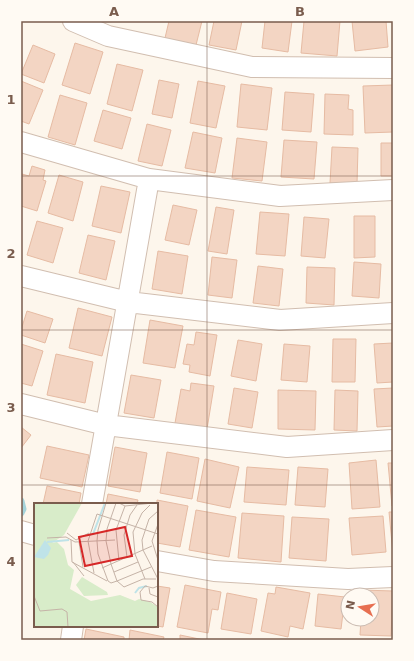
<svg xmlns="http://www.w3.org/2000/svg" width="414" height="661" viewBox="0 0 414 661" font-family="'DejaVu Sans',sans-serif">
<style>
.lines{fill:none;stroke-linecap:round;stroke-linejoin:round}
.stream{stroke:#a5d3da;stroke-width:7}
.building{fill:#f3d5c3;stroke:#e6bba3}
.minor-casing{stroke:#d1beb0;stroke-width:22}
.minor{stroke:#fff;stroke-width:20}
.grid{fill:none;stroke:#7a5c4d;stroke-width:1;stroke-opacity:0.55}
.inset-river{fill:none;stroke:#bfe3e8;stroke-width:2}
.inset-road{fill:none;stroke:#c5b3a7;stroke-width:1}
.view{fill:#d62828;fill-opacity:0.15;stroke:#d62828;stroke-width:2}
.inset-edge{fill:none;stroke:#7a5c4d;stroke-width:2}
.neatline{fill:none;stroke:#7a5c4d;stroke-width:1.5}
.grid-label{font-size:13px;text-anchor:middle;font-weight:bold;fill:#7a5c4d}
</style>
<rect width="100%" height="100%" fill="#fdf6ec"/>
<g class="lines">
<path class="stream" d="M21 501 23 509 21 513"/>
</g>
<path class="building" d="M169 21H202L196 45 165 38Z
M214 21H242L236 50 209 45Z
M265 21H292L288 52 262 48Z
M304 21H340L337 56 301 53Z
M352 21H386L388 47 355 51Z
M75 43 103 52 90 94 62 85Z
M33 45 55 54 44 83 21 74Z
M117 64 143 70 132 111 107 104Z
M159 80 179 84 172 118 152 114Z
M21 81 43 90 29 124 21 121Z
M198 81 225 86 216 128 190 123Z
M241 84 272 88 267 130 237 127Z
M393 85V132L365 133 363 86Z
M285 92 314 94 311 132 282 130Z
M325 94 349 95 348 109 353 110V135L324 134Z
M60 95 87 103 75 145 48 137Z
M103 110 131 118 122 149 94 141Z
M147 124 171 130 162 166 138 161Z
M193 132 222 138 215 173 185 168Z
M237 138 267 142 262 181 232 178Z
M284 140 317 142 314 179 281 177Z
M381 143H393V176H381Z
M332 147 358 148 357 184 330 183Z
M32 166 45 170 43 180 46 181 37 211 21 206V176L22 174 29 176Z
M59 175 83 182 73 221 48 213Z
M101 186 130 192 121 233 92 226Z
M173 205 197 210 189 245 165 240Z
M216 207 234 210 227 254 208 251Z
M260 212 289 214 285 256 256 254Z
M354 216H375V257L354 258Z
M304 217 329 219 325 258 301 256Z
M37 221 63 228 53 263 27 255Z
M88 235 115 241 106 280 79 273Z
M158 251 188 256 182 294 152 289Z
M212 257 237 260 232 298 208 295Z
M354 262 381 264 379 298 352 296Z
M258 266 283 269 279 306 253 303Z
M307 267 335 268 334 305 306 303Z
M78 308 112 317 102 356 69 348Z
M27 311 53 319 45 343 21 335V330Z
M150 320 183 326 175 368 143 363Z
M196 332 217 335 210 376 189 372 190 365 183 364 187 344 194 345Z
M333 339H356L355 382H332Z
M238 340 262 344 256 381 231 376Z
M393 343V382L377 383 374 344Z
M21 344 43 351 32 386 21 383Z
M284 344 310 346 307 382 281 380Z
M56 354 93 362 85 403 47 395Z
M131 375 161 380 154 418 124 413Z
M191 383 214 386 207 429 175 423 181 389 190 391Z
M234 388 258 392 252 428 228 424Z
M393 388V426L377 427 374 389Z
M278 390 316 391 315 430 278 429Z
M335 390 358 391 357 431 334 430Z
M21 427 31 435 21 448Z
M47 446 89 455 82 487 40 478Z
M115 447 147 453 140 492 108 486Z
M167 452 199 458 192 499 160 493Z
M205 459 239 467 230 508 197 501Z
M376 460 380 507 352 509 349 463Z
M388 463H393V506H392Z
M247 467 289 470 286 505 244 502Z
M298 467 328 469 325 507 295 505Z
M47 486 81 493 79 504H43Z
M108 494 138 500 137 504H106Z
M157 500 188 506 180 547 157 543Z
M196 510 236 517 229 557 189 550Z
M389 512H393V554Z
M242 513 284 516 281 562 238 558Z
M383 516 386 552 352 555 349 518Z
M292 517 329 519 326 561 289 558Z
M185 585 221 592 218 610 212 609 208 633 177 627Z
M157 586 170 588 163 627 157 626Z
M276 587 310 593 303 629 290 626 288 637 261 631 268 593 275 594Z
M362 590 393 591 391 636 360 635 361 619H372V595H362Z
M227 593 257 599 251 634 221 629Z
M318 594 345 597 341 629 315 626Z
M86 629 124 637V640H84Z
M130 630 164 637 163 640H129Z
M180 635 204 640H180Z"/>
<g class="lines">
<defs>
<path id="minor" d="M73 21 108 36 252 67 393 68
M21 142 149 179 280 196 393 190
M21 276 128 302 280 320 393 313
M21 404 106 425 287 447 393 440
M92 504 149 179
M21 531 35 535
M157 561 214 571 348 579 393 577
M71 640 73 626"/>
</defs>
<use href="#minor" class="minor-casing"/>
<use href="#minor" class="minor"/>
</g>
<path class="grid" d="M207 21V640M21 176H393M21 330H393M21 485H393"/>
<g transform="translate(34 503)">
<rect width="124" height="124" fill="#fdf6ec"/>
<path d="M0 0H48L30 32 18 40 23 39 30 46 34 62 40 67 36 86 57 98 86 92 101 98 105 96 116 99 124 104V124H0ZM48 74 73 89 74 92 50 93 42 82Z" fill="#d8ecc9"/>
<path d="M11 37 17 45 14 52 10 56 0 54Z" fill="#bfe3e8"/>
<path class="inset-river" d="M53 32 59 31 71 0M13 39 35 37M101 90 105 85 113 83"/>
<path class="inset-road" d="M72 0 64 27 63 38 64 51 74 78 77 80 83 78 90 84 109 76H122M82 0 73 26 72 38 77 61 83 78 117 64M85 0 91 3 119 0M124 8 115 16 108 37 109 47 124 76M124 21 118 38 124 57M33 30 42 37 55 30M13 35 32 34 41 39 81 37M37 37 38 59 73 78M45 39 49 64M93 54 90 32 96 12 103 2M85 58 82 27 91 3M39 59 50 73M68 65 118 43M80 69 104 59M60 70 54 38 63 11 124 31M111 76 101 51 99 29 108 10 116 2M124 83 119 85 111 83 106 89 107 97 118 99 124 104M115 85 116 91 124 94M0 93 6 108 28 106 33 109 34 124"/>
<path class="view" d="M91 24 98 53 51 63 45 34Z"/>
<rect width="124" height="124" class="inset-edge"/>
</g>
<rect width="414" height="661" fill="none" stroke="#fffaf3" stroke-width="44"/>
<g transform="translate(360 607) rotate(282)"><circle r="19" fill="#fffaf3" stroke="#cabbb1"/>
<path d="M0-3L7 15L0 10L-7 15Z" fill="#e76f51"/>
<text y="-6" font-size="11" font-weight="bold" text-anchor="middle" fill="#7a5c4d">N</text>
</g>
<rect x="22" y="22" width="370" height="617" class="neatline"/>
<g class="grid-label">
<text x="114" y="16">A</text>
<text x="300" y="16">B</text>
<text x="11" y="104">1</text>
<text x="11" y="258">2</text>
<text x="11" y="412">3</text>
<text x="11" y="566">4</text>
</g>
</svg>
